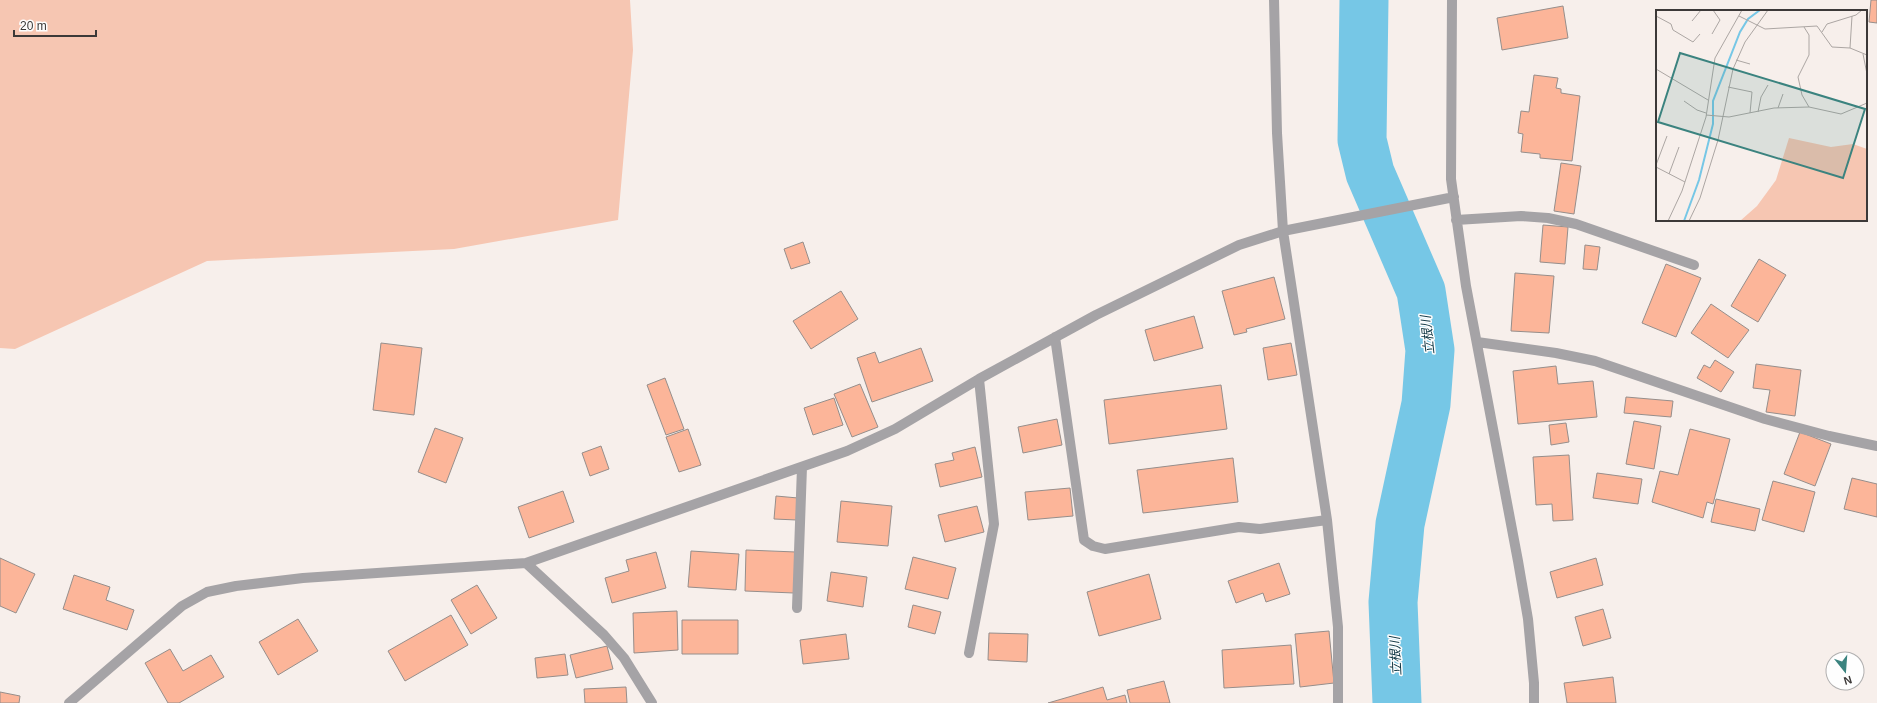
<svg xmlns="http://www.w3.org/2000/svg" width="1877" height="703" viewBox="0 0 1877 703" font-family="Helvetica,'Noto Sans JP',sans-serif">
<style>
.green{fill:#f6c6b2}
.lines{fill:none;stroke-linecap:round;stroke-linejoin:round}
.river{stroke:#76c7e6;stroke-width:49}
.building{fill:#fcb599;stroke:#968e8b}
.street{stroke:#a5a3a6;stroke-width:10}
.labels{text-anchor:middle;stroke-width:3;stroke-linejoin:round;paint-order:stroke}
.water-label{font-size:13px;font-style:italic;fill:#0d3441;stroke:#fefefe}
.inset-river{fill:none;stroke:#76c7e6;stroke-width:2}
.inset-road{fill:none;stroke:#aca6a3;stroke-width:1}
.view{fill:#3b837f;fill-opacity:0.15;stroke:#3b837f;stroke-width:2}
.inset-edge{fill:none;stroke:#3c3938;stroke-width:2}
</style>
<rect width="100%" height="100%" fill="#f7efeb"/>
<path class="green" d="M0 0H630L633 50 618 220 454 249 207 261 15 349 0 348Z"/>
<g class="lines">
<path class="river" d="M1364 0 1362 140 1370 173 1421 291 1430 350 1426 404 1400 524 1393 602 1397 703"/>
</g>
<path class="building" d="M1871 0H1877V23L1869 22Z
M1563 6 1568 38 1502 50 1497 18Z
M1534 75 1558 78 1556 88 1561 89V93L1580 96 1572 161 1540 158V154L1521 152 1523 134 1518 133 1521 111 1529 112Z
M1561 163 1581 166 1574 214 1554 211Z
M1543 225 1568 227 1565 264 1540 262Z
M803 242 810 263 791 269 784 249Z
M1585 245 1600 247 1597 270 1583 269Z
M1759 259 1786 275 1758 322 1731 306Z
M1666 264 1701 278 1676 337 1642 323Z
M1515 273 1554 276 1549 333 1511 331Z
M1274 277 1285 319 1246 329 1247 332 1234 335 1222 291Z
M841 291 858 319 811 349 793 321Z
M1711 304 1749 330 1728 358 1691 333Z
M1194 316 1203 348 1154 361 1145 330Z
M381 343 422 348 414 415 373 410Z
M1291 343 1297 375 1268 380 1263 348Z
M921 348 933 381 872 402 857 358 875 352 879 363Z
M1715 360 1734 372 1721 392 1697 378 1704 365 1710 368Z
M1756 364 1801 370 1795 416 1766 412 1770 390 1753 388Z
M1556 366 1558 384 1593 381 1597 417 1518 424 1513 371Z
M665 378 684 429 666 435 647 385Z
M860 384 878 427 852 437 834 394Z
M1221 385 1227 429 1109 444 1104 400Z
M1626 397 1673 401 1671 417 1624 413Z
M834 398 843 425 813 435 804 408Z
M1057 419 1062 445 1023 453 1018 427Z
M1634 421 1661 426 1654 469 1626 464Z
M1566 423 1569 442 1551 445 1549 425Z
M435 428 463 438 446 483 418 472Z
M688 429 701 465 679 472 666 437Z
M1690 429 1730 439 1713 504 1707 502 1703 518 1652 502 1660 471 1678 475Z
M1800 432 1831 444 1815 486 1784 474Z
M601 446 609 469 590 476 582 453Z
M975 447 982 477 940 487 935 464 954 460 952 453Z
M1569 455 1573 520 1553 521 1552 504 1536 505 1533 457Z
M1233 458 1238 502 1143 513 1137 470Z
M1597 473 1642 479 1638 504 1593 498Z
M1852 478 1877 484V517L1844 509Z
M1773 481 1815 492 1804 532 1762 520Z
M1070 488 1073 516 1028 520 1025 492Z
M563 491 574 522 529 538 518 507Z
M776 496 798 498 797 520 774 519Z
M1716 499 1760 509 1755 531 1711 522Z
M841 501 892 506 888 546 837 542Z
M977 506 984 532 945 542 938 515Z
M746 550 796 552 794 593 745 591Z
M691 551 739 554 736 590 688 587Z
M656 552 666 588 612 603 605 578 629 571 626 560Z
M913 557 956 568 948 599 905 589Z
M0 558 35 574 16 613 0 606Z
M1596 558 1603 585 1557 598 1550 572Z
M1279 563 1290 594 1266 602 1263 593 1236 603 1228 581Z
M831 572 867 577 863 607 827 601Z
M1149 574 1161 619 1099 636 1087 592Z
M74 575 110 587 106 600 134 610 127 630 63 609Z
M477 585 497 618 471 634 451 600Z
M913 605 941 612 935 634 908 627Z
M1603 609 1611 638 1583 646 1575 617Z
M677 611 678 650 634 653 633 613Z
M451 615 468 645 405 681 388 651Z
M298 619 318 651 278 675 259 642Z
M682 620H738V654H682Z
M1329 631 1334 683 1300 687 1295 634Z
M989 633 1028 634 1027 662 988 660Z
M846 634 849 659 803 664 800 640Z
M1291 645 1294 684 1224 688 1222 650Z
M607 646 613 669 576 678 570 655Z
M170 649 183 671 211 655 224 677 179 703H168L145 663Z
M565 654 568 675 537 678 535 658Z
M1613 677 1616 703H1567L1564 683Z
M1164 681 1170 703H1130L1127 690Z
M626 687 627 703H585L584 689Z
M1103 687 1107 700 1125 695 1127 703H1048Z
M0 692 20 696 19 703H0Z"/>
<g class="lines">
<path class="street" d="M1274 0 1277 133 1283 231 1327 520 1338 627V703
M1452 0 1451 179 1466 286 1518 561 1528 619 1534 683V703
M1456 220 1521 216 1548 218 1576 224 1694 265
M1055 337 1084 540 1093 546 1105 549 1239 527 1260 529 1327 520
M1477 342 1556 353 1595 361 1765 419 1829 436 1877 446
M526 563 604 635 624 658 652 703
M797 608 802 467
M969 653 994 524 979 379
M69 703 182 606 207 592 236 586 303 578 526 563 847 451 895 429 979 379 1096 315 1239 245 1283 231 1454 197"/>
</g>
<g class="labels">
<g class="water-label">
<text transform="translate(1427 335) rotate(-96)" y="5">立根川</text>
<text transform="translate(1395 656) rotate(-93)" y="5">立根川</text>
</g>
</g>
<g transform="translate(1656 10)">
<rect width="211" height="211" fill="#f7efeb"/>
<path d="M133 128 175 137 197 134 211 139V211H84L101 196 120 170Z" fill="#f6c6b2"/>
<path class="inset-river" d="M28 211 43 170 57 114V91L84 22 92 9 104 0"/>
<path class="inset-road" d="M0 6 15 14 17 20 37 32 44 24M83 6 109 19 161 16 176 37 194 38 211 45M36 11 45 0M148 17 153 25V45L142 67 146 85 153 97M166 22 171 14 200 5 206 0M56 24 64 10 57 0M194 38 196 6M207 44 211 64M80 50 94 54M0 59 52 90M72 77 96 82 94 103M28 91 41 100 50 103M122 98 127 84M102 102 105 87 112 75M50 105 73 107 118 98 153 97 185 104 211 93M0 155 11 126M0 157 29 172M13 164 23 137M12 211 26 181 50 107 59 48 86 0M33 211 44 188 62 130 77 59 89 32 112 0"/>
<path class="view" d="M24 43 209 99 187 168 2 112Z"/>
<rect width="211" height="211" class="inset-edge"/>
</g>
<g transform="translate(1845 671) rotate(163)"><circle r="19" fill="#fefefe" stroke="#b0afaf"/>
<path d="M0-3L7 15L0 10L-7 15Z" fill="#3b837f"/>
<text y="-6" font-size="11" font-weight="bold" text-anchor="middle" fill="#3c3938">N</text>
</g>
<path d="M14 30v6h82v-6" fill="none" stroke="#3c3938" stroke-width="2"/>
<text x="20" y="30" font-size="12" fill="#3c3938" stroke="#fefefe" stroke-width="3" paint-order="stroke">20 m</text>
</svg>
